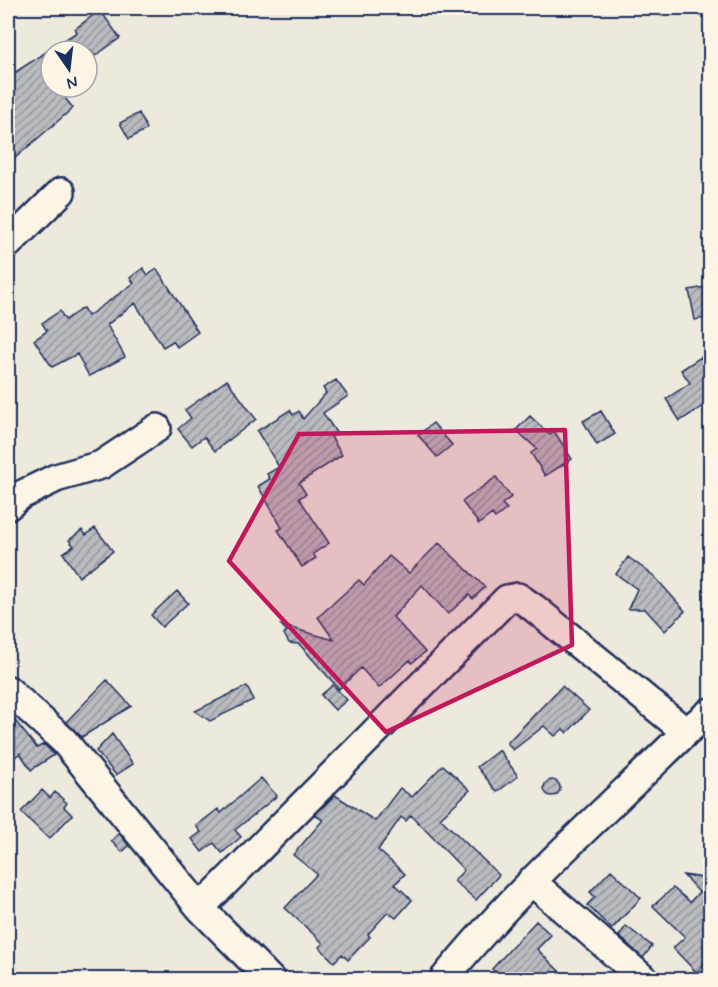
<svg xmlns="http://www.w3.org/2000/svg" width="718" height="987" viewBox="0 0 718 987" font-family="Mynerve,sans-serif">
<style>
.building{fill:url(#building-hatch);stroke:#1b2f5e;stroke-width:1.5}
.lines{fill:none;stroke-linecap:round;stroke-linejoin:round}
.minor-casing{stroke:#1b2f5e;stroke-width:32}
.minor{stroke:#fcf5e5;stroke-width:27}
.marked{fill:#c2185b;fill-opacity:0.2;stroke:#c2185b;stroke-width:4.5;stroke-linejoin:round}
</style>
<defs>
<pattern id="building-hatch" width="6" height="6" patternUnits="userSpaceOnUse" patternTransform="scale(1.5)"><rect width="6" height="6" fill="#babbbe"/><path d="M-1 1l2-2M0 6l6-6M5 7l2-2" fill="none" stroke="#96989e"/></pattern>
</defs>
<rect width="100%" height="100%" fill="#eee9dd"/>
<filter id="ink" filterUnits="userSpaceOnUse"><feTurbulence type="fractalNoise" baseFrequency=".0167" numOctaves="2"/><feDisplacementMap in="SourceGraphic" scale="12" xChannelSelector="R" yChannelSelector="G"/><feConvolveMatrix kernelMatrix="1 2 1 2 8 2 1 2 1" color-interpolation-filters="sRGB"/></filter>
<g filter="url(#ink)">
<path class="building" d="M100 10 120 38 95 56 91 51H51V87H56L73 108 8 164V124L17 116 8 102V77L77 32 75 29Z
M139 113 147 129 129 139 120 123Z
M143 268 148 275 157 269 198 332 177 347 173 341 163 347 135 303 107 325 125 357 89 376 77 354 52 367 34 340 47 331 42 323 60 311 65 320 83 308 88 316 134 283 130 278Z
M711 286V317L695 320 689 290Z
M701 357 711 371V401L680 421 666 399 690 383 681 370Z
M227 380 256 419 215 451 204 437 192 446 178 429 191 418 185 410Z
M336 380 348 396 323 413 337 434 331 437 342 455 299 483 306 494 299 498 329 543 313 554 316 558 302 567 278 530 282 528 258 486 270 479 267 474 279 467 257 431 290 410 293 415 299 411 303 419 326 393 323 388Z
M601 411 615 434 597 445 583 421Z
M530 416 550 435 554 431 572 459 545 476 531 453 537 449 516 430Z
M433 423 452 445 437 457 418 435Z
M496 477 511 497 502 504 507 509 495 518 492 514 479 524 462 502Z
M95 528 113 551 79 577 63 553 74 546 69 540 82 530 86 535Z
M439 543 485 587 473 599 469 595 448 614 422 585 393 617 425 652 412 663 410 660 379 688 361 668 339 689 299 644 289 643 284 634 287 631 281 625 334 640 318 617 359 580 364 585 389 556 409 573Z
M628 557 654 576 685 611 665 631 645 609H628L637 589 616 574Z
M177 591 188 603 162 627 151 615Z
M107 680 131 706 82 737 66 722Z
M333 685 347 700 335 710 321 695Z
M247 686 253 700 210 721 195 711Z
M562 686 589 710 567 733 563 729 555 736 544 726 513 750 507 743Z
M8 712 37 748 44 744 54 755 31 770 20 753 8 763Z
M112 734 133 764 116 775 96 751Z
M499 750 518 776 497 792 477 767Z
M443 765 470 790 440 818 499 875 476 900 454 881 464 870 411 815 406 821 401 817 378 850 405 874 395 884 412 900 396 918 388 912 368 934 370 937 348 960 342 954 334 962 319 947 323 943 285 908 317 874 293 855 323 820 315 815 335 795 375 821 400 788 412 797Z
M261 778 277 796 235 830 241 837 222 853 214 843 202 852 192 839 201 832 196 826 218 809 221 813Z
M544 788a8 8 0 1 1 16 0a8 8 0 1 1-16 0Z
M42 790 50 798 55 792 67 803 64 807 72 815 49 839 21 812Z
M119 833 129 846 122 852 111 841Z
M611 870 641 898 612 929 587 905 595 897 590 892Z
M683 875 711 879V958L696 972 673 948 685 937 653 906 673 888 690 902 699 892Z
M536 921 551 935 537 949 568 980H504L492 969Z
M626 926 652 946 643 958 619 936Z"/>
<g class="lines">
<defs>
<path id="minor" d="M8 244 61 192
M8 506 21 495 56 478 101 465 157 428
M8 690 64 741 200 908 271 980
M531 881 645 980
M200 908 507 599 518 597 534 608 686 732
M443 980C516 889 604 813 686 732L710 712"/>
</defs>
<use href="#minor" class="minor-casing"/>
<use href="#minor" class="minor"/>
</g>
</g>
<path class="marked" d="M565 430 572 645 386 732 229 561 299 434Z"/>
<rect width="718" height="987" fill="none" stroke="#fcf5e5" stroke-width="30"/>
<rect x="15" y="15" width="688" height="957" fill="none" stroke="#1b2f5e" stroke-width="2" filter="url(#ink)"/>
<g transform="translate(69 69) rotate(166)"><circle r="28" fill="#fcf5e5" stroke="#a2a6af" stroke-width="1.5"/>
<path d="M0-4.5L10 22L0 15L-10 22Z" fill="#1b2f5e"/>
<text y="-9" font-size="16" font-weight="bold" text-anchor="middle" fill="#1b2f5e">N</text>
</g>
</svg>
